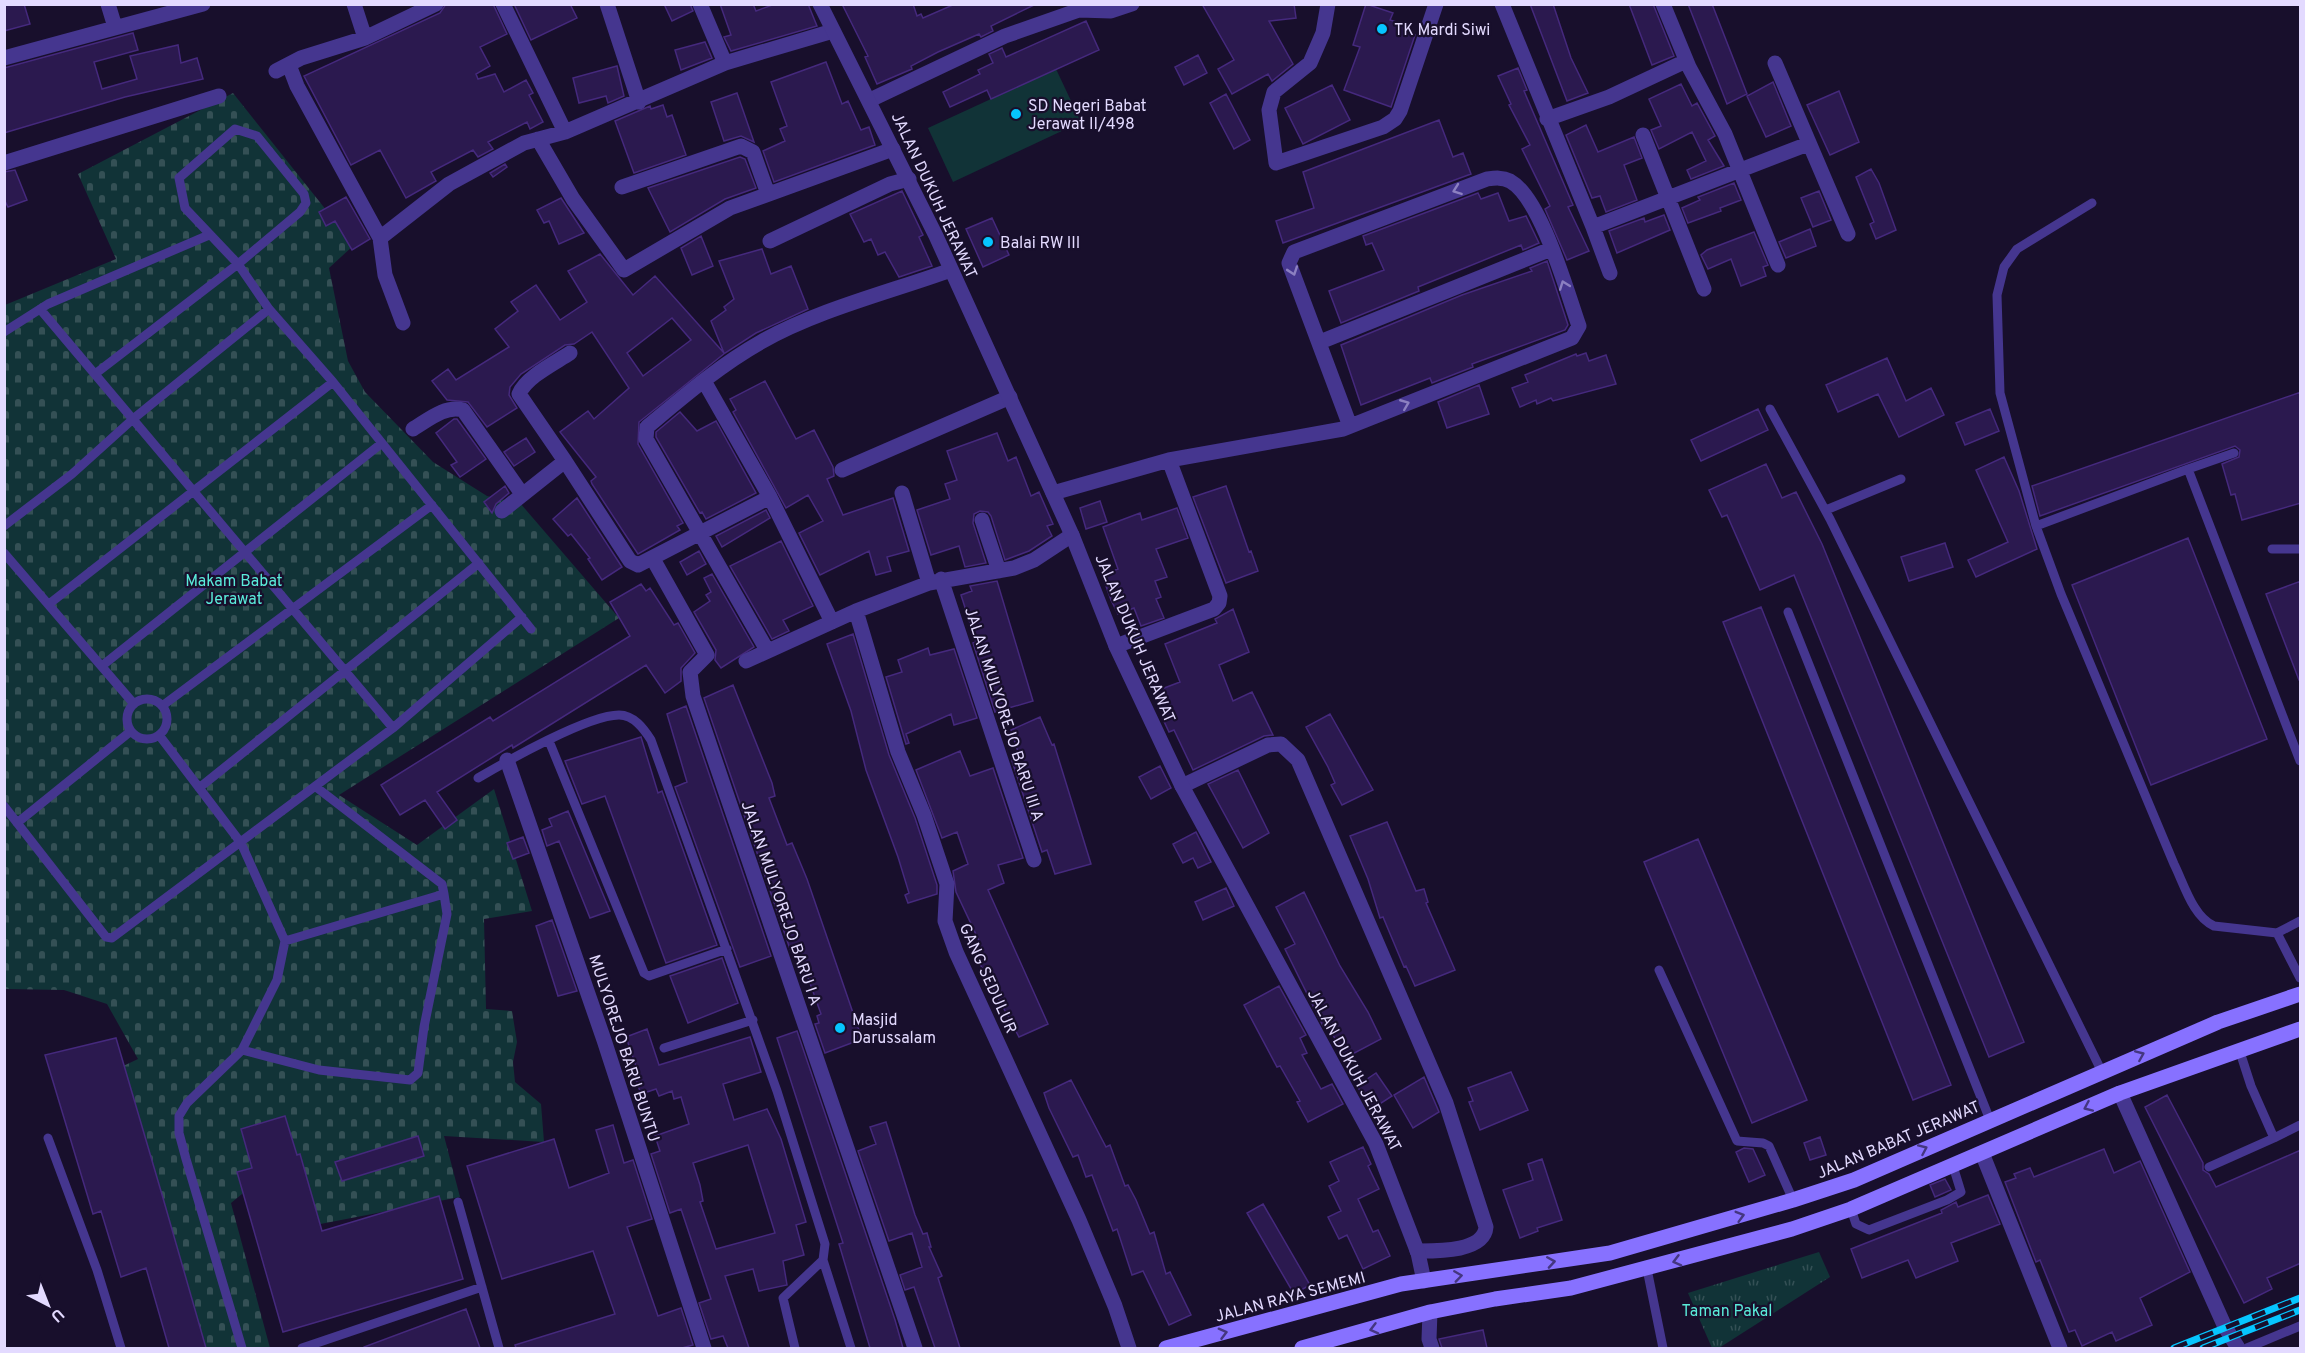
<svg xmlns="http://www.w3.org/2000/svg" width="2305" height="1353" viewBox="0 0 2305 1353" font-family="Overpass,sans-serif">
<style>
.grass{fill:#113337}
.cemetery{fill:url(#cemetery-stones)}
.park{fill:url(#park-tufts)}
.building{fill:#2b194f;stroke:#45297d;stroke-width:1.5;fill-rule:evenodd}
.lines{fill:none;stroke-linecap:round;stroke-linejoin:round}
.service{stroke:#45368f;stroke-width:9}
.minor{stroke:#45368f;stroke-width:15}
.tertiary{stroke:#45368f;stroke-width:15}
.secondary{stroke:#8771ff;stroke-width:15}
.rail-casing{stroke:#06c5ff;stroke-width:7}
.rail{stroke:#180f2c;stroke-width:4.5;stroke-dasharray:14;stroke-linecap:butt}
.oneway{stroke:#8c80c1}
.oneway2{stroke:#443680}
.poi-dot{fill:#06c5ff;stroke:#180f2c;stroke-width:2}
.labels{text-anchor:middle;stroke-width:4.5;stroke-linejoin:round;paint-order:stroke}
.poi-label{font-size:16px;fill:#e3daff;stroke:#180f2c;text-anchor:start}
.street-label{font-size:16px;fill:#e3daff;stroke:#180f2c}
.park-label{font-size:16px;fill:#5aebda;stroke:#180f2c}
</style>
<defs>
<pattern id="cemetery-stones" width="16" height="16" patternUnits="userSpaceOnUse" patternTransform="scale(1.5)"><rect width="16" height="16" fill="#113337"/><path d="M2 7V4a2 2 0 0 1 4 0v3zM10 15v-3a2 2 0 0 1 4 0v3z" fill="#345055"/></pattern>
<pattern id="park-tufts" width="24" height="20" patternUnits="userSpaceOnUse" patternTransform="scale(1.5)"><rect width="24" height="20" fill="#113337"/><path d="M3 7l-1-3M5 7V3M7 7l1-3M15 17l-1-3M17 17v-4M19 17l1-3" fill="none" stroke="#345055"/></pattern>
</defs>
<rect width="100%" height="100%" fill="#180f2c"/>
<path class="grass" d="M1056 69 1081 122 953 182 928 128Z"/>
<path class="cemetery" d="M233 93 354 245 329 268 348 361 365 392 433 462 487 496 520 503 619 618 339 795 417 845 494 789 532 911 484 919 486 1009 512 1011 517 1042 513 1062 515 1082 541 1104 544 1142 444 1136 460 1197 310 1226 288 1156 231 1203 270 1348H201L119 1068 138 1059 107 1004 64 990 5 989V305L116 259 78 174Z"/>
<path class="park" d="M1819 1252 1830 1277 1719 1348H1712L1688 1293Z"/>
<path class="building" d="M4 4H24L30 24 4 31Z
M446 4H493L507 34 480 47 490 66 476 74 478 79 495 74 504 92 526 80 533 93 529 95 543 122 530 129 527 122 488 142 493 149 478 157 473 150 431 172 436 181 406 198 380 150 351 165 304 76 440 13Z
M514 4H570L577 18 531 40Z
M664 4H690L693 11 672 21Z
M720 4H753L756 11 775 4H808L817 26 731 51 724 37 731 35Z
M842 4H913L917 16 921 14 923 18 955 4H1036L991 26 993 31 981 37 979 34 938 52 911 66 912 69 877 84 865 57 868 56Z
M1202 4H1294L1296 18 1269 21 1293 64 1272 81 1268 74 1232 94 1218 69 1234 60Z
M1366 4 1393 13 1390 20 1407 25 1405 32 1415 35 1391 107 1344 90 1360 47 1353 45Z
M1530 4H1553L1571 58 1588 93 1567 101Z
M1629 4H1653L1674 56 1652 65Z
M1688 4H1712L1747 94 1727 104Z
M1086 21 1099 50 991 99 987 90 950 107 943 92 980 74 978 70 993 63 989 54 1002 48 1006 57Z
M133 33 138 50 94 62 102 89 137 79 130 56 178 45 181 63 197 58 203 79 125 97 4 133V68Z
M705 42 712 58 681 70 675 50Z
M1198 55 1207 73 1184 85 1175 67Z
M826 62 842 104 848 101 861 130 869 127 875 145 774 182 763 151 785 141 780 129 787 126 771 82Z
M617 66 624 96 608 103 606 96 579 103 573 78Z
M1518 68 1527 90 1524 91 1573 205 1568 207 1589 251 1567 260 1545 209 1550 206 1522 149 1530 145 1509 105 1511 104 1498 76Z
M1773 82 1791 126 1766 137 1747 96Z
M1681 84 1692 106 1697 103 1715 136 1708 140 1724 166 1691 179 1687 170 1706 161 1692 132 1659 149 1651 130 1661 126 1649 99Z
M1332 85 1350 120 1303 144 1285 108Z
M1839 91 1859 142 1830 155 1807 105Z
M737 93 754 142 741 136 724 141 711 102Z
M1226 94 1250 140 1234 149 1210 103Z
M663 105 667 117 672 115 686 155 634 173 615 121 650 106 651 109Z
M1439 120 1453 157 1463 153 1471 174 1283 243 1276 221 1314 208 1303 172Z
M1586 125 1598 152 1634 137 1642 158 1624 165 1637 200 1606 212 1600 196 1592 198 1566 135Z
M740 157 745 159 756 188 725 199 670 232 648 188Z
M505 164 507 167 493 177 490 173Z
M1871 169 1879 183 1896 230 1876 239 1870 224 1874 222 1856 177Z
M15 170 27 200 8 207 4 199V172Z
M1734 183 1741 200 1720 208 1721 211 1688 223 1682 208 1700 200 1698 197Z
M902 191 923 235 919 237 932 266 899 277 885 252 878 255 871 239 864 242 850 214Z
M1819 191 1831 220 1813 227 1801 198Z
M1478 193 1481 199 1498 193 1509 221 1526 216 1539 243 1523 250 1521 245 1418 287 1419 291 1341 323 1329 291 1384 270 1372 243 1366 245 1363 236Z
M346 197 370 239 352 250 335 221 326 226 319 212Z
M561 198 584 233 559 244 549 221 544 223 537 210Z
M1664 215 1670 230 1617 253 1609 231 1644 218 1645 222Z
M992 218 1009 255 983 267 966 229Z
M1810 229 1816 246 1786 258 1779 242Z
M1754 232 1768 265 1763 267 1766 276 1741 286 1731 259 1708 269 1701 255 1707 250Z
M701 236 713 266 692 275 681 248Z
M762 249 771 274 791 266 808 309 756 333 725 353 639 422 638 444 683 523 677 526 680 530 638 554 592 484 591 481 596 477 560 432 588 411 594 419 629 388 592 332 574 344 565 345 521 374 510 387 509 395 517 408 487 427 468 402 447 400 432 381 448 369 456 380 509 347 495 329 518 311 511 302 536 285 560 320 587 302 568 271 600 254 633 295 655 276 724 353 711 321 726 310 724 307 734 299 719 261ZM672 318 691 340 643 376 627 353Z
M1547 261 1568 325 1565 330 1472 364 1473 367 1432 383 1430 378 1361 405 1341 345 1462 295 1532 271 1530 268Z
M1586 353 1589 361 1606 355 1616 384 1553 401 1551 398 1537 404 1536 400 1520 407 1512 388 1528 382 1525 375 1576 354 1577 356Z
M1887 358 1906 401 1931 388 1944 415 1899 437 1878 394 1838 412 1826 385Z
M765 381 796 439 814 430 833 467 834 476 827 479 843 515 893 498 909 551 887 557 891 571 876 575 869 551 820 575 799 533 823 521 808 495 786 508 733 412 736 410 730 399Z
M1479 385 1489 414 1447 428 1438 402Z
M2301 392V503L2242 520 2235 494 2231 495 2222 464 2239 457 2240 450 2235 446 2040 516 2032 486Z
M1758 409 1768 430 1701 461 1691 440Z
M1990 409 1999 431 1965 445 1956 423Z
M680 412 697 431 716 421 756 493 706 519 702 512 700 513 656 437V432Z
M454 419H457L486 459 460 477 451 465 457 462 436 433Z
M997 433 1008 461 1016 457 1031 496 1039 492 1053 524 1047 526 1052 536 1029 551 1005 560 991 516 988 512 980 511 974 514 973 523 986 563 965 567 959 546 931 555 917 510 950 499 945 484 957 480 947 451Z
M526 438 535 452 514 466 504 452Z
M2004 457 2019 491 2037 549 1976 577 1968 560 2008 542 1976 470Z
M1766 464 1782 498 1796 492 1822 544 2024 1042 1989 1057 1794 575 1760 590 1727 515 1722 517 1709 490Z
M505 486 509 493 496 504 492 513 484 502Z
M1226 486 1249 552 1251 551 1258 571 1226 583 1193 497Z
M577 498 622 567 602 580 588 559 590 558 571 534 568 536 553 519Z
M1100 501 1107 522 1086 529 1080 508Z
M1177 508 1188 538 1156 549 1167 577 1155 581 1161 597 1156 599 1164 618 1141 626 1134 608 1118 614 1111 600 1102 575 1118 569 1103 527 1140 513 1142 520Z
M766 510 770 518 722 547 716 536Z
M2188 538 2267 739 2151 785 2072 585Z
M781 541 813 606 783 620 789 631 772 639 730 566Z
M1945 543 1953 567 1909 581 1901 557Z
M699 551 706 564 687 575 680 562Z
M712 574 754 647 721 668 715 660 716 650 694 612 710 601 706 595 711 592 704 578Z
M997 581 1033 701 995 712 973 643 976 642 961 595 972 591 970 586Z
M2301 581V680H2299L2266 594Z
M641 584 646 591 650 588 674 625 678 623 695 653 681 668V681L665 693 646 665 513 748 512 745 437 792 457 820 445 829 425 800 400 815 381 785 490 717 493 721 630 636 610 602Z
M1761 607 1951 1085 1913 1100 1723 622Z
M1233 609 1249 652 1219 665 1233 701 1252 692 1273 735 1264 736 1193 770 1174 730 1169 732 1162 717 1168 714 1159 690 1180 682 1165 644 1217 623 1215 619Z
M853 634 889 755 915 818 937 885V894L908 903 905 895 909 893 898 857 866 770 851 711 827 644Z
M928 648 930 655 954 649 977 718 954 725 951 714 906 734 909 743 906 744 886 677 902 672 898 660Z
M733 685 772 783 775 796 769 798 787 845 792 843 807 879 862 1039 825 1053 815 1024 819 1023 817 1016 821 1014 798 950 790 949 704 698Z
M686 706 771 956 740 967 675 787 687 782 667 714Z
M1330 714 1373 790 1342 805 1331 785 1335 783 1328 767 1306 727Z
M1040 717 1052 745 1054 744 1091 864 1055 874 1047 850 1042 852 1012 761V758L1019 755 1011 730Z
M641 737 658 793 662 791 717 945 666 963 605 796 582 804 565 761Z
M960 751 970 776 993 768 1023 858 998 865 1004 883 988 890 1048 1024 1019 1037 971 947 980 943 956 892 953 871 968 864 957 832 942 838 916 770Z
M1160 766 1171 788 1151 799 1139 777Z
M1238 770 1269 833 1243 848 1208 784Z
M568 811 610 911 590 918 559 841 547 846 542 830 552 826 549 819Z
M1387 822 1416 891 1424 889 1428 902 1426 903 1455 970 1415 986 1406 966 1404 967 1383 917 1380 918 1368 879 1350 836Z
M1196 832 1211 862 1198 868 1193 858 1183 863 1173 844Z
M523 837 529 853 513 859 507 843Z
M1698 839 1807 1100 1752 1123 1644 862Z
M1226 888 1234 906 1203 920 1195 902Z
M1304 892 1340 966 1368 1012 1381 1039 1345 1058 1332 1033 1323 1026 1285 949 1295 944 1276 907Z
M552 920 577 991 558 996 536 926Z
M722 958 738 1003 688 1023 670 976Z
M1279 986 1306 1035 1300 1038 1307 1053 1302 1055 1321 1089 1332 1084 1343 1104 1308 1122 1297 1102 1300 1101 1280 1066 1277 1067 1244 1005Z
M647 1029 659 1065 750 1037 761 1072 723 1084 734 1120 767 1109 781 1139 806 1222 796 1225 804 1255 783 1261 787 1285 759 1291 753 1269 725 1276 749 1348H728L723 1336 711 1339 699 1303 711 1299 681 1209 670 1213 651 1154 660 1151 655 1136 689 1124 681 1097 674 1099 672 1091 659 1096 656 1089 641 1094 635 1077 639 1075 626 1037ZM748 1145 775 1233 716 1249 700 1202 703 1201 700 1185 693 1163Z
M797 1031 895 1320 903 1348H870L839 1244 843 1243 777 1038Z
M116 1038 163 1198 206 1348H169L146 1268 121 1277 101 1211 93 1214 45 1055Z
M1511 1072 1528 1110 1480 1130 1469 1102 1473 1101 1468 1088Z
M1376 1073 1392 1096 1372 1109 1357 1086Z
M1424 1077 1439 1112 1413 1128 1394 1095Z
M1071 1080 1106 1147 1110 1145 1125 1186 1128 1185 1136 1200 1150 1234 1154 1232 1166 1274 1170 1272 1191 1315 1169 1325 1143 1271 1132 1275 1117 1229 1113 1231 1092 1175 1086 1177 1078 1155 1073 1157 1049 1108 1044 1093Z
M2167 1095 2203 1163V1170L2209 1174 2216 1187 2301 1150V1263L2267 1278 2272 1289 2244 1303 2145 1107Z
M285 1116 297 1155 300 1154 322 1231 439 1196 463 1279 283 1332 237 1172 252 1168 241 1129Z
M886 1122 915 1215 923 1234 927 1233 931 1247H929L942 1276 938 1278 960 1348H935L914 1287 905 1290 900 1275 922 1267 912 1233 889 1241 858 1151 876 1144 870 1127Z
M613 1125 624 1163 633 1160 652 1219 627 1227 658 1316 681 1308 693 1345 682 1348H516L515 1345 615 1314 593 1251 502 1279 467 1166 554 1139 569 1188 609 1173 596 1130Z
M418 1136 424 1156 342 1181 335 1162Z
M1820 1137 1826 1155 1810 1160 1804 1143Z
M1363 1147 1371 1164 1368 1166 1379 1189 1358 1199 1373 1232 1378 1230 1390 1256 1363 1269 1347 1235 1339 1239 1328 1217 1341 1211 1329 1186 1339 1181 1330 1162Z
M1744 1148 1753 1149 1765 1175 1749 1182 1736 1152Z
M2104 1149 2114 1173 2140 1161 2190 1272 2140 1298 2152 1325 2116 1341 2112 1332 2082 1346 2075 1330 2069 1332 2040 1260 2036 1262 2005 1182 2016 1178 2014 1174 2030 1168 2034 1177Z
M1542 1159 1562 1220 1537 1228 1538 1231 1520 1238 1503 1190 1533 1180 1528 1164Z
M1945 1179 1951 1190 1935 1197 1930 1185Z
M1988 1195 2000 1224 1951 1243 1958 1261 1916 1278 1908 1260 1862 1278 1851 1249 1942 1213 1941 1210 1956 1202 1958 1207Z
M1263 1204 1310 1285 1294 1294 1247 1213Z
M466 1309 480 1348H364V1347Z
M1483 1330 1487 1348H1442L1439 1339Z"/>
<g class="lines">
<path class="service" d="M40 309 393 728
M4 332 48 304 209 235
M95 374 238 264 300 212 306 203 304 194 257 136 235 129 179 178 185 208 238 264 269 309 333 382 531 629
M1770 409 1830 519 2102 1072
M2188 469 2234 453
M1826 510 1901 479
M4 526 72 474 133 419 269 309
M2036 526 2000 393 1997 295 2004 267 2017 249 2092 203
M2272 549H2300
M4 553 134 704
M49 604 333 382
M1788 612 1990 1120
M103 665 382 443
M127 719a20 20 0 1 1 40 0a20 20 0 1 1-40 0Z
M162 706 432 505
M159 735 241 843 285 941 277 980 242 1050 187 1103 179 1116V1133L186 1159 242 1348
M549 741 644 973 649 976 727 949
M478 778C507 761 588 715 619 715 634 715 644 729 651 740L777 1091 825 1244 823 1260 783 1298 795 1348
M316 787 442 884 444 894
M199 788 479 563
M4 806 106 937 112 938 393 728 522 617
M17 823 131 731
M2300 921 2277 933 2300 978
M2277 933 2214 926C2193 917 2184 884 2174 864L2061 594 2036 526 2188 469 2300 761
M1659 970 1737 1141 1763 1143 1769 1146 1793 1200
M664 1048 753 1020
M2239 1049 2251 1086 2274 1138 2300 1125
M242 1050 319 1070 410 1080 418 1073 424 1027 447 914 444 894 285 941
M48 1138 97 1270 121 1348
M2209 1167 2274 1138
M458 1202 499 1348
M1851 1209 1856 1224 1869 1230 1947 1200 1961 1192 1953 1166
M823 1260 851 1348
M1647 1269 1663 1348
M302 1348 482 1287
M2247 1348 2300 1326"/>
<path class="minor" d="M108 4 115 27
M354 4 365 38
M503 4 565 132
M607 4 639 102
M700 4 725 63
M1328 4 1323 33 1310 63 1274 92 1269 110 1276 163 1383 127 1395 119 1400 111 1436 4
M1502 4 1593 227 1808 144
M1663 4 1689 67 1725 134 1778 265
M4 58 203 4
M1775 63 1848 234
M289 65 297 86 380 238
M276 71 301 58 365 38 436 4
M870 100 1005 36 1079 10 1111 11 1132 4
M1547 119 1609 97 1686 61
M1643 135 1704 289
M538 139 573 199 624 270 730 208 893 149
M4 163 219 96
M622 187 741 146 753 152 768 194
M1593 227 1610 273
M770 241 890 184 909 179
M403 323 385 275 380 238 449 184 524 143 565 132 725 63 833 31
M1320 342 1551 249
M704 381 770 497 832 622
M413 429C428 420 445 405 463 410L522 494
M565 461 519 394C526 377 555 363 570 353
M842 470 1010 397
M902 493 929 583
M1053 493 1169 460 1343 429 1572 338 1579 326C1567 292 1541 198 1510 181 1502 177 1495 178 1487 179L1294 252 1289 263 1350 426
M502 511 565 461 630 561 638 565 770 497
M982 520 999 571
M653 559 707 655 690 672 693 696 915 1348
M941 579 1034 860
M856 611 898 752 924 815 947 884 945 921 956 952 1079 1220 1115 1306 1129 1348
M1116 646 1214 609 1219 603 1220 596 1169 460
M767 650 646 439 647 427C683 397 720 365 761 342 817 310 890 292 951 270
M746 661 856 611 929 583 1014 568 1034 560 1072 535
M507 760 604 1040 704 1348
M1182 786 1268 745 1281 744 1298 760 1446 1103 1486 1227C1484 1252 1437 1251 1417 1251
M2120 1093 2225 1327 2238 1348
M1982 1153 2060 1348
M1430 1312 1429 1339 1432 1348"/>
<path class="tertiary" d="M820 4 936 236 1072 535 1116 646 1182 786 1376 1144 1418 1253 1424 1281"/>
<path class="secondary" d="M1166 1348 1401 1284 1610 1253 1793 1200 1854 1180 2218 1022 2300 994
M1302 1348 1430 1312 1495 1299 1571 1288 1792 1229 1851 1209 2120 1093 2300 1029"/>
<defs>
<path id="rail" d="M2174 1348 2300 1298
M2203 1348 2300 1310"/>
</defs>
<use href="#rail" class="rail-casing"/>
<use href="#rail" class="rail"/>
</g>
<defs><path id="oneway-chevron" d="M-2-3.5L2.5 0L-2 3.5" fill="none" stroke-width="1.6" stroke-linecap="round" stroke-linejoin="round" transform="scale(1.5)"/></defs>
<g class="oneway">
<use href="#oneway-chevron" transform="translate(1457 190) rotate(160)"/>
<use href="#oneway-chevron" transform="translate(1293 271) rotate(71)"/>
<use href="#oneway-chevron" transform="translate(1564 285) rotate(-110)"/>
<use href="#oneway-chevron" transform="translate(1405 404) rotate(-22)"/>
</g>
<g class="oneway2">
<use href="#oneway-chevron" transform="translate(2140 1055) rotate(-23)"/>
<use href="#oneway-chevron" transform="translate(2088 1107) rotate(156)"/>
<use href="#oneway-chevron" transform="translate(1923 1149) rotate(-24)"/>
<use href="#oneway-chevron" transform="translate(1740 1216) rotate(-16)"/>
<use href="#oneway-chevron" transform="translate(1677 1261) rotate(165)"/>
<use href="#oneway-chevron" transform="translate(1551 1262) rotate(-9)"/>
<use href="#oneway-chevron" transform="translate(1458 1276) rotate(-8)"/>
<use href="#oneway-chevron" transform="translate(1374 1329) rotate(165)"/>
<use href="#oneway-chevron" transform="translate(1223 1333) rotate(-15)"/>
</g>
<g class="poi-dot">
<circle cx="1382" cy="29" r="6"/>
<circle cx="1016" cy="114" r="6"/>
<circle cx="988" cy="242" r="6"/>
<circle cx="840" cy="1028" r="6"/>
</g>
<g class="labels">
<g class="poi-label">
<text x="1394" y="35">TK Mardi Siwi</text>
<text x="1028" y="111">SD Negeri Babat<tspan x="1028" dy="18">Jerawat II/498</tspan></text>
<text x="1000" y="248">Balai RW III</text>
<text x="852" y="1025">Masjid<tspan x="852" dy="18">Darussalam</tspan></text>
</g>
<g class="street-label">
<text transform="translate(935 195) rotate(65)" y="6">JALAN DUKUH JERAWAT</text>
<text transform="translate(1136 638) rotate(67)" y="6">JALAN DUKUH JERAWAT</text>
<text transform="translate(1005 714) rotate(72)" y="6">JALAN MULYOREJO BARU III A</text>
<text transform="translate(782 903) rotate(71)" y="6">JALAN MULYOREJO BARU I A</text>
<text transform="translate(989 978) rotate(66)" y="6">GANG SEDULUR</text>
<text transform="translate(625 1048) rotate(72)" y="6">MULYOREJO BARU BUNTU</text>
<text transform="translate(1355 1070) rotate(62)" y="6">JALAN DUKUH JERAWAT</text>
<text transform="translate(1898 1139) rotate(-23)" y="6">JALAN BABAT JERAWAT</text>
<text transform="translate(1290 1296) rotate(-15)" y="6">JALAN RAYA SEMEMI</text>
</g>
<g class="park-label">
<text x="234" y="586">Makam Babat<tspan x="234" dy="18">Jerawat</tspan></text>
<text x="1727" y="1316">Taman Pakal</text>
</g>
</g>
<rect width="2305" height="1353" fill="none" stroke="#e3daff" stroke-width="12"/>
<g transform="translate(48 1305) rotate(138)" stroke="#180f2c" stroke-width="4.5" paint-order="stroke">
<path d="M0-4.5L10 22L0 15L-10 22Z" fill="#e3daff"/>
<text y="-9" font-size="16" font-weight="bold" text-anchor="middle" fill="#e3daff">U</text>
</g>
</svg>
